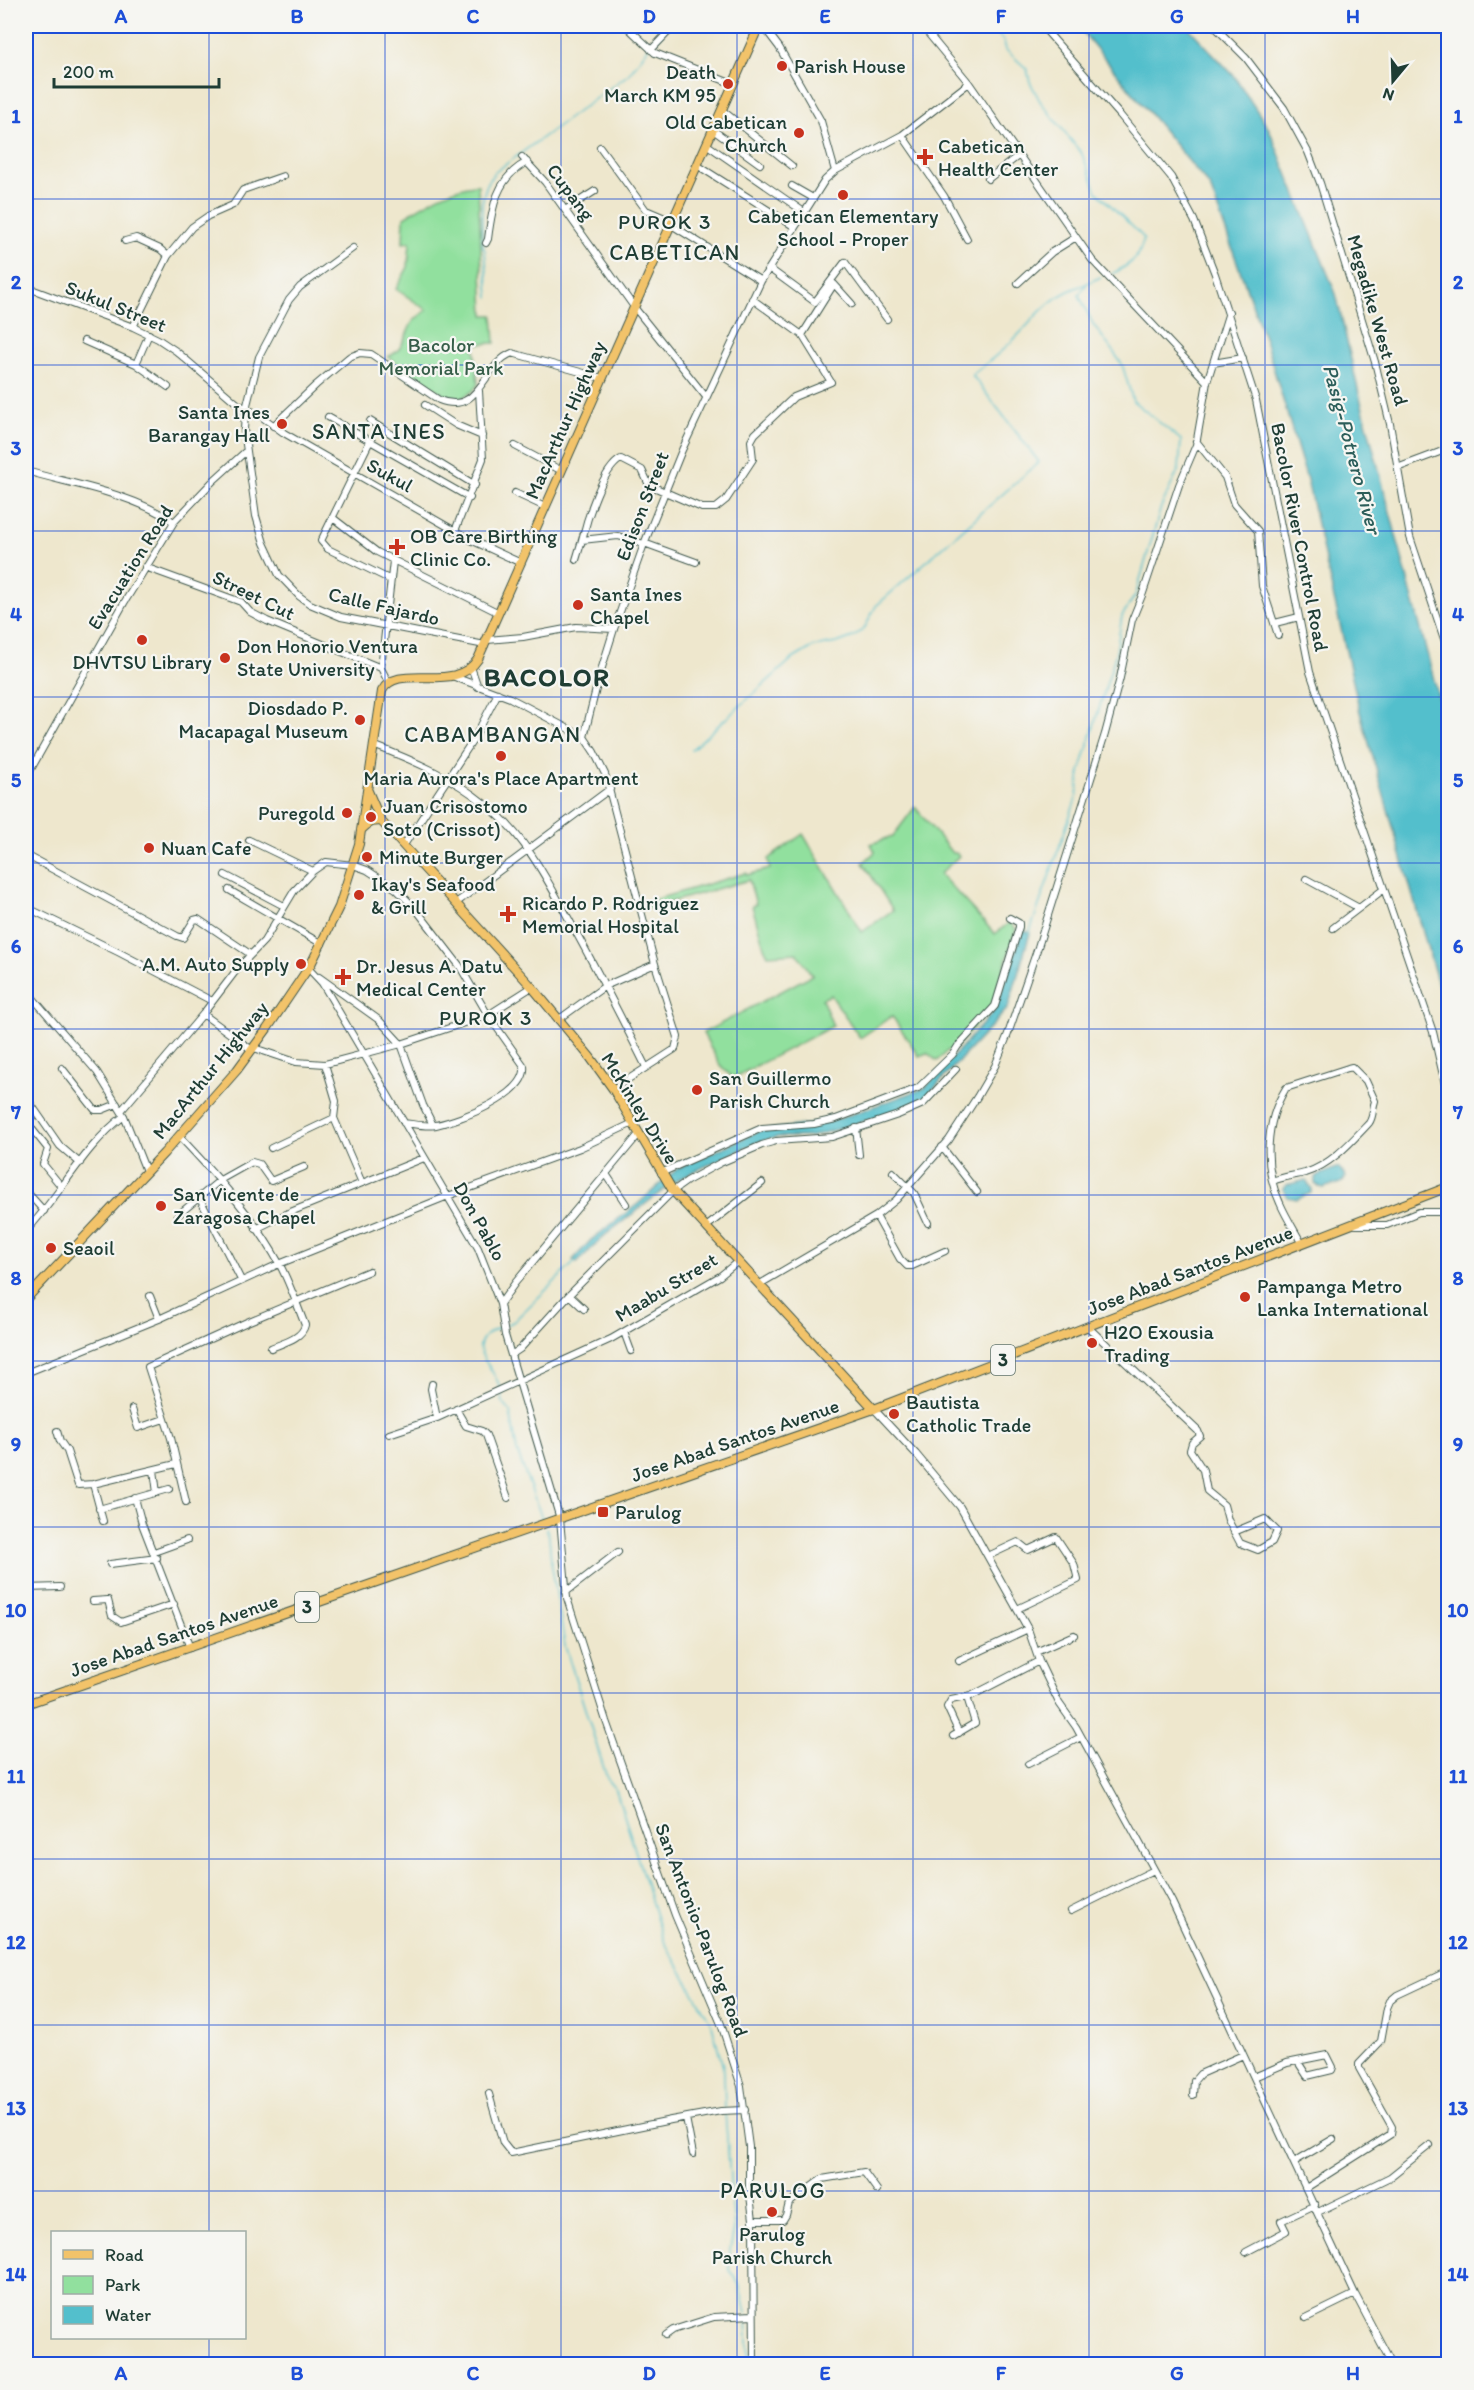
<svg xmlns="http://www.w3.org/2000/svg" width="1474" height="2390" viewBox="0 0 1474 2390" font-family="Itim,sans-serif">
<style>
.green{fill:#91e09e;stroke:#588e69;stroke-width:1.5}
.water{fill:#53bfcc;stroke:#397e80;stroke-width:1.5}
.lines{fill:none;stroke-linecap:round;stroke-linejoin:round}
.stream{stroke:#53bfcc;stroke-width:1.5}
.minor-casing{stroke:#3e564b;stroke-width:8}
.major-casing{stroke:#3e564b;stroke-width:10}
.highway-casing{stroke:#3e564b;stroke-width:10}
.minor{stroke:#fff;stroke-width:6}
.major{stroke:#f2c36a;stroke-width:8}
.highway{stroke:#f2c36a;stroke-width:8}
.grid{fill:none;stroke:#1d4ed8;stroke-width:1.5;stroke-opacity:0.55}
.poi-dot{fill:#c8321e;stroke:#f6f6f2;stroke-width:2}
.labels{text-anchor:middle;stroke-width:4.5;stroke-linejoin:round;paint-order:stroke}
.shield{fill:#f6f6f2;stroke:#60746d;stroke-width:1.5}
.shield-label{font-size:18px;font-weight:bold;fill:#1f3d34}
.poi-label{font-size:20px;fill:#1f3d34;stroke:#f6f6f2;text-anchor:start}
.street-label{font-size:20px;fill:#1f3d34;stroke:#f6f6f2}
.park-label{font-size:20px;fill:#365e49;stroke:#f6f6f2}
.neighbourhood-label{font-size:21px;letter-spacing:1.5px;fill:#1f3d34;stroke:#f6f6f2}
.water-label{font-size:21px;font-style:italic;fill:#2c5e5a;stroke:#f6f6f2}
.quarter-label{font-size:22px;letter-spacing:1.5px;fill:#1f3d34;stroke:#f6f6f2}
.district-label{font-size:26px;font-weight:bold;letter-spacing:1.5px;fill:#1f3d34;stroke:#f6f6f2}
.neatline{fill:none;stroke:#1d4ed8;stroke-width:2}
.grid-label{font-size:20px;text-anchor:middle;font-weight:bold;fill:#1d4ed8}
</style>
<rect width="100%" height="100%" fill="#f6f6f2"/>
<filter id="ink" filterUnits="userSpaceOnUse"><feTurbulence type="fractalNoise" baseFrequency=".0167" numOctaves="2"/><feDisplacementMap in="SourceGraphic" scale="12" xChannelSelector="R" yChannelSelector="G"/><feConvolveMatrix kernelMatrix="1 2 1 2 8 2 1 2 1" color-interpolation-filters="sRGB"/></filter>
<filter id="wash" filterUnits="userSpaceOnUse"><feTurbulence type="fractalNoise" baseFrequency=".008" numOctaves="4" result="noise"/><feDisplacementMap in="SourceGraphic" scale="24" xChannelSelector="R" yChannelSelector="G"/><feGaussianBlur stdDeviation="1.35" result="paint"/><feColorMatrix in="noise" values="0 0 0 0 0 0 0 0 0 0 0 0 0 0 0 0 0 1.4 0 .05"/><feComposite in="paint" operator="in"/></filter>
<g filter="url(#wash)">
<rect width="100%" height="100%" fill="#eee7cd"/>
<path class="green" d="M474 185H478L484 315H493L495 343 474 344 478 384 473 391 462 398 446 396 388 357C404 350 404 337 412 323 415 318 422 314 427 310L396 289 408 267 410 242 403 243 404 217C426 203 449 188 474 185Z
M915 807 952 853H956L959 856 940 874 995 934 1010 922 1016 929 992 1007 951 1052 948 1050 937 1061 927 1053 919 1056 892 1016 860 1038 831 995 822 999 833 1026 733 1078 720 1065 703 1033 812 975 797 953 768 955 764 947 752 906 756 904 749 880 645 909 643 903 746 873 747 875 770 869 768 859 803 834 862 932 893 910 863 863 875 852 871 844 893 836Z"/>
<path class="water" d="M1078 26H1187L1235 77 1269 129 1336 294 1360 398 1448 733V1019L1360 712 1307 480 1265 340 1210 187Z
M1023 930 1030 933 1008 1008 923 1100 885 1115 810 1137H778L755 1143 691 1173 674 1182 604 1236 577 1263 573 1260 591 1240 639 1203 677 1169 707 1155 759 1131 833 1121 925 1088 995 1010Z
M1336 1168H1339L1346 1177 1341 1183 1322 1188 1315 1184V1177Z
M1306 1180 1312 1189 1311 1193 1297 1199 1287 1197 1283 1189 1286 1185Z"/>
<g class="lines">
<path class="stream" d="M992 26 1004 42 1006 50 1027 69 1030 82 1040 101 1082 154 1097 192 1144 238C1139 259 1131 264 1112 274
M651 45 669 26
M489 297 485 251 483 246C482 220 477 195 494 173L629 74 648 48
M691 750 791 660 813 647 837 643 853 637 864 629 876 606 1039 462 972 375C984 365 998 355 1009 344 1039 316 1044 298 1086 284
M1029 934 1077 796 1080 772 1116 653 1122 616 1136 594 1161 507 1179 469 1181 440 1133 401 1122 364 1093 324 1079 295 1087 283 1101 277
M507 1324 513 1322 576 1261
M500 1388C493 1362 457 1344 503 1326
M501 1392 503 1403 510 1411 517 1451 543 1521
M546 1528 549 1536 551 1561 565 1646 608 1781 616 1790 664 1941 712 2025 724 2071 725 2108
M725 2112 734 2229 730 2250 729 2270 739 2284 746 2313
M747 2317 749 2364"/>
</g>
</g>
<g filter="url(#ink)">
<g class="lines">
<defs>
<path id="minor" d="M626 26 655 53 733 84
M763 26 779 47 821 121 835 171
M922 26 969 83 1092 260 1207 382
M1042 26 1120 115 1171 177 1194 220 1215 274 1256 400 1310 672 1433 1032 1448 1097
M1214 26 1246 58 1284 108 1308 152 1320 183 1375 362 1390 424 1410 537 1448 651
M441 29 444 26
M651 50 674 26
M722 110 792 166
M713 130 760 164
M902 135 944 196 967 239
M706 144 804 212
M600 147 646 210 672 221
M522 157 545 182 634 307 706 397
M697 165 795 227
M988 179 1018 156
M792 186 813 198
M565 210 595 191
M670 224 761 281
M125 241 136 238 160 249 168 256
M486 243 488 239C492 208 496 178 527 162
M353 248 300 287 289 300 259 357 245 413 244 430 256 516 264 543 279 575 299 596 310 604 341 617 485 645
M770 269 815 302 845 262 887 319
M1018 283 1052 252 1076 237
M26 287 133 327 158 339 176 351 239 405 258 414 284 433 471 540 521 563
M752 299 802 335 834 284 852 304
M133 327 168 256 192 227 208 216 233 205 243 190 283 176
M84 341 136 364 168 387
M1213 363 1243 358
M136 364 149 334
M425 405 456 425 482 436
M328 417 470 498
M370 421 475 485
M273 426 316 385 349 357 360 353 371 354 439 400C481 416 482 365 512 353L602 378
M370 441 321 541 328 549 391 580
M1196 441 1225 477 1234 504 1258 531 1262 586 1278 635
M515 446 562 471
M1397 468 1445 450 1448 443
M26 471C75 485 131 493 174 522
M515 493 545 507
M333 518 377 552 499 613
M455 531 483 459 479 391
M582 540C587 519 602 469 621 459L642 470 649 485 702 508H716L726 500 753 459 751 441 755 434 794 397 831 382 802 335
M644 543 696 562
M576 560 582 540 618 536 644 544
M145 567 241 602 250 612 267 621 381 668
M1275 623 1299 617
M487 640 523 637 576 627 614 629
M471 667 478 687
M452 676 510 698 584 737 594 752 605 774 655 964 678 1037 675 1049 613 1089
M388 682 381 668 393 561
M584 737 599 677 614 629 644 544 682 450 761 281 825 180 835 171 902 135 969 83
M373 745C413 760 452 777 485 804 525 834 549 883 572 925 598 972 622 1019 646 1067
M26 778 124 603 174 522 213 481 245 452
M249 840 313 871
M404 845 475 737 498 693
M26 855 177 936 183 938 194 920 198 919 250 954
M225 875 284 906
M1306 879 1359 908
M229 890 322 944
M456 903 610 789
M26 907 120 953 212 1001
M1333 928 1384 889
M308 968 322 983 478 1248 500 1304 505 1335 560 1519 567 1598 606 1721 675 1915 721 2024 741 2086 749 2147V2187L753 2220 754 2364
M319 977 379 1020 401 1044 423 1105 433 1125
M26 990 97 1072 124 1116 146 1171
M203 1014 252 1050
M558 1020 605 986 655 964
M254 1048 296 1062 325 1064 337 1061 401 1044 488 1015 532 987
M325 1064 336 1101 334 1118
M62 1068 95 1110H102L117 1104
M26 1097 60 1146 80 1163
M121 1111 203 1014 238 968 264 941 294 891 313 871 326 862 353 865 367 870 396 889 415 908 459 965 488 1015 524 1066C528 1095 460 1120 436 1125 426 1127 414 1124 404 1123
M856 1128 859 1155
M26 1129H32L48 1149 43 1164 61 1186
M179 1136C216 1175 254 1217 280 1265 290 1284 297 1305 305 1325 302 1339 282 1343 271 1348
M942 1147 977 1192
M271 1148 334 1118 362 1183
M893 1172 914 1193 928 1223
M661 1173 762 1128 814 1124 836 1119 918 1088 953 1054 958 1046 995 1006 1019 927V923L1010 918
M606 1174 626 1204
M1273 1181C1284 1176 1294 1176 1305 1173 1331 1165 1351 1142 1369 1123 1374 1116 1372 1109 1375 1101L1366 1081 1352 1067 1348 1068 1286 1088C1265 1122 1263 1167 1280 1203 1286 1217 1295 1231 1302 1244
M26 1191 44 1211
M199 1197 241 1280
M178 1215 220 1180 252 1162 259 1164 271 1181 304 1167
M876 1216 900 1259 907 1266H912L945 1251
M1356 1225H1387L1419 1212H1444L1448 1218
M706 1227 762 1183
M256 1229 288 1213 424 1158
M26 1231C61 1195 83 1147 124 1116
M760 1284 876 1216 896 1200 949 1140 977 1097 995 1066 1008 1034 1038 947 1105 734 1120 678 1132 620 1143 593 1179 485 1196 445 1207 382 1229 312
M569 1295 584 1309
M150 1296 159 1319
M500 1304 515 1283 639 1134
M1088 1327 1198 1431 1200 1436 1192 1443 1190 1450 1203 1470 1207 1491 1224 1505 1228 1520 1240 1543 1258 1550 1272 1542 1277 1531 1265 1519 1234 1532
M624 1332 631 1351
M511 1355 520 1349 569 1295 673 1191 687 1181 720 1163 762 1145 776 1141 832 1137 898 1115 923 1104 956 1069
M26 1373 159 1319 279 1264 448 1196 580 1148 633 1123
M432 1384 431 1389 437 1418
M132 1409 138 1428 164 1419
M456 1409 466 1426 482 1431 486 1435 508 1498
M874 1409 916 1454 960 1507 1028 1629 1039 1661 1059 1703 1076 1727 1172 1902 1355 2294 1392 2364
M57 1431 60 1441 67 1451 78 1485 93 1484 176 1464
M389 1434 437 1418 611 1339 720 1276 737 1262
M154 1470 157 1493
M93 1484 103 1521
M135 1498 142 1524 190 1648
M186 1502 171 1438 148 1367 247 1322 369 1271
M99 1509 169 1489
M154 1552 187 1540
M988 1556 1018 1542 1028 1550 1056 1537 1074 1564 1078 1580 1017 1609
M110 1564 157 1558
M26 1588 60 1587
M566 1592 618 1552
M93 1601 108 1600 112 1616 121 1622 174 1604
M1036 1652 1074 1635
M959 1661 1028 1629
M959 1733 947 1707 951 1700 971 1696 1039 1661
M953 1736 975 1723 967 1697
M1028 1764 1081 1737
M1071 1911 1154 1870
M1254 2077 1287 2063 1327 2055 1333 2067 1332 2070 1307 2076 1298 2062
M489 2094 503 2143 511 2153 671 2120 721 2111 745 2110
M1193 2095 1194 2081 1200 2074 1243 2055
M686 2118 693 2154
M1294 2162 1333 2139
M1306 2188 1391 2134 1392 2127 1359 2068V2064L1381 2041 1387 2008 1390 2001 1397 1995 1448 1971
M1318 2212 1390 2177 1430 2145
M753 2220H783L786 2215 789 2203 822 2179 864 2172 877 2190
M1246 2252 1286 2231 1281 2221 1315 2205
M1306 2318 1355 2294
M666 2335 673 2330 714 2317 753 2315"/>
<path id="major" d="M368 791 381 821 532 987 590 1057 613 1089 673 1191 874 1409
M361 830 370 822 381 821
M26 1299 164 1153 237 1070 267 1029 311 964 339 907 359 844 382 691C397 661 455 695 478 659L759 26"/>
<path id="highway" d="M26 1704 874 1409 1448 1187"/>
</defs>
<use href="#minor" class="minor-casing"/>
<use href="#major" class="major-casing"/>
<use href="#highway" class="highway-casing"/>
<use href="#minor" class="minor"/>
<use href="#major" class="major"/>
<use href="#highway" class="highway"/>
</g>
</g>
<path class="grid" d="M209 26V2232M385 26V2364M561 26V2364M737 26V2364M913 26V2364M1089 26V2364M1265 26V2364M26 199H1448M26 365H1448M26 531H1448M26 697H1448M26 863H1448M26 1029H1448M26 1195H1448M26 1361H1448M26 1527H1448M26 1693H1448M26 1859H1448M26 2025H1448M26 2191H1448M209 2338V2364"/>
<g class="poi-dot">
<circle cx="782" cy="66" r="6"/>
<circle cx="728" cy="84" r="6"/>
<circle cx="799" cy="133" r="6"/>
<path d="M922 148h6v6h6v6h-6v6h-6v-6h-6v-6h6z"/>
<circle cx="843" cy="195" r="6"/>
<circle cx="282" cy="424" r="6"/>
<path d="M394 538h6v6h6v6h-6v6h-6v-6h-6v-6h6z"/>
<circle cx="578" cy="605" r="6"/>
<circle cx="142" cy="640" r="6"/>
<circle cx="225" cy="658" r="6"/>
<circle cx="360" cy="720" r="6"/>
<circle cx="501" cy="756" r="6"/>
<circle cx="347" cy="813" r="6"/>
<circle cx="371" cy="817" r="6"/>
<circle cx="149" cy="848" r="6"/>
<circle cx="367" cy="857" r="6"/>
<circle cx="359" cy="895" r="6"/>
<path d="M505 905h6v6h6v6h-6v6h-6v-6h-6v-6h6z"/>
<circle cx="301" cy="964" r="6"/>
<path d="M340 968h6v6h6v6h-6v6h-6v-6h-6v-6h6z"/>
<circle cx="697" cy="1090" r="6"/>
<circle cx="161" cy="1206" r="6"/>
<circle cx="51" cy="1248" r="6"/>
<circle cx="1245" cy="1297" r="6"/>
<circle cx="1092" cy="1343" r="6"/>
<circle cx="894" cy="1414" r="6"/>
<rect x="597" y="1506" width="12" height="12" rx="3"/>
<circle cx="772" cy="2212" r="6"/>
</g>
<g class="labels">
<g class="shield">
<rect x="991" y="1345" width="24" height="30" rx="4.5"/>
<rect x="295" y="1592" width="24" height="30" rx="4.5"/>
</g>
<g class="shield-label">
<text x="1003" y="1366">3</text>
<text x="307" y="1613">3</text>
</g>
<g class="poi-label">
<text x="794" y="73">Parish House</text>
<text x="716" y="79" text-anchor="end">Death<tspan x="716" dy="23">March KM 95</tspan></text>
<text x="787" y="129" text-anchor="end">Old Cabetican<tspan x="787" dy="23">Church</tspan></text>
<text x="938" y="153">Cabetican<tspan x="938" dy="23">Health Center</tspan></text>
<text x="843" y="223" text-anchor="middle">Cabetican Elementary<tspan x="843" dy="23">School - Proper</tspan></text>
<text x="270" y="419" text-anchor="end">Santa Ines<tspan x="270" dy="23">Barangay Hall</tspan></text>
<text x="410" y="543">OB Care Birthing<tspan x="410" dy="23">Clinic Co.</tspan></text>
<text x="590" y="601">Santa Ines<tspan x="590" dy="23">Chapel</tspan></text>
<text x="237" y="653">Don Honorio Ventura<tspan x="237" dy="23">State University</tspan></text>
<text x="142" y="669" text-anchor="middle">DHVTSU Library</text>
<text x="348" y="715" text-anchor="end">Diosdado P.<tspan x="348" dy="23">Macapagal Museum</tspan></text>
<text x="501" y="785" text-anchor="middle">Maria Aurora's Place Apartment</text>
<text x="383" y="813">Juan Crisostomo<tspan x="383" dy="23">Soto (Crissot)</tspan></text>
<text x="335" y="820" text-anchor="end">Puregold</text>
<text x="161" y="855">Nuan Cafe</text>
<text x="379" y="864">Minute Burger</text>
<text x="371" y="891">Ikay's Seafood<tspan x="371" dy="23">&amp; Grill</tspan></text>
<text x="522" y="910">Ricardo P. Rodriguez<tspan x="522" dy="23">Memorial Hospital</tspan></text>
<text x="289" y="971" text-anchor="end">A.M. Auto Supply</text>
<text x="356" y="973">Dr. Jesus A. Datu<tspan x="356" dy="23">Medical Center</tspan></text>
<text x="709" y="1085">San Guillermo<tspan x="709" dy="23">Parish Church</tspan></text>
<text x="173" y="1201">San Vicente de<tspan x="173" dy="23">Zaragosa Chapel</tspan></text>
<text x="63" y="1255">Seaoil</text>
<text x="1257" y="1293">Pampanga Metro<tspan x="1257" dy="23">Lanka International</tspan></text>
<text x="1104" y="1339">H2O Exousia<tspan x="1104" dy="23">Trading</tspan></text>
<text x="906" y="1409">Bautista<tspan x="906" dy="23">Catholic Trade</tspan></text>
<text x="615" y="1519">Parulog</text>
<text x="772" y="2241" text-anchor="middle">Parulog<tspan x="772" dy="23">Parish Church</tspan></text>
</g>
<g class="street-label">
<text transform="translate(571 192) rotate(53)" y="7">Cupang</text>
<text transform="translate(116 306) rotate(22)" y="7">Sukul Street</text>
<text transform="translate(1378 320) rotate(74)" y="7">Megadike West Road</text>
<text transform="translate(565 420) rotate(-66)" y="7">MacArthur Highway</text>
<text transform="translate(390 475) rotate(29)" y="7">Sukul</text>
<text transform="translate(642 506) rotate(-69)" y="7">Edison Street</text>
<text transform="translate(1300 537) rotate(79)" y="7">Bacolor River Control Road</text>
<text transform="translate(130 567) rotate(-58)" y="7">Evacuation Road</text>
<text transform="translate(254 595) rotate(26)" y="7">Street Cut</text>
<text transform="translate(384 606) rotate(13)" y="7">Calle Fajardo</text>
<text transform="translate(210 1070) rotate(-51)" y="7">MacArthur Highway</text>
<text transform="translate(640 1108) rotate(58)" y="7">McKinley Drive</text>
<text transform="translate(480 1221) rotate(61)" y="7">Don Pablo</text>
<text transform="translate(1190 1270) rotate(-21)" y="7">Jose Abad Santos Avenue</text>
<text transform="translate(666 1287) rotate(-31)" y="7">Maabu Street</text>
<text transform="translate(735 1440) rotate(-19)" y="7">Jose Abad Santos Avenue</text>
<text transform="translate(174 1635) rotate(-19)" y="7">Jose Abad Santos Avenue</text>
<text transform="translate(702 1930) rotate(69)" y="7">San Antonio-Parulog Road</text>
</g>
<g class="park-label">
<text x="441" y="352">Bacolor<tspan x="441" dy="23">Memorial Park</tspan></text>
</g>
<g class="neighbourhood-label">
<text x="665" y="229">PUROK 3</text>
<text x="486" y="1025">PUROK 3</text>
</g>
<g class="water-label">
<text transform="translate(1352 449) rotate(75)" y="7">Pasig-Potrero River</text>
</g>
<g class="quarter-label">
<text x="675" y="260">CABETICAN</text>
<text x="379" y="439">SANTA INES</text>
<text x="493" y="742">CABAMBANGAN</text>
<text x="773" y="2198">PARULOG</text>
</g>
<g class="district-label">
<text x="547" y="686">BACOLOR</text>
</g>
</g>
<rect width="1474" height="2390" fill="none" stroke="#f6f6f2" stroke-width="66"/>
<rect x="51" y="2231" width="195" height="108" fill="#f6f6f2" stroke="#a0aca6" stroke-width="1.5"/>
<rect x="63" y="2250" width="30" height="9" fill="#f2c36a" stroke="#a0aca6" stroke-width="1.5"/>
<text x="105" y="2261" font-size="18" fill="#1f3d34">Road</text>
<rect x="63" y="2276" width="30" height="18" fill="#91e09e" stroke="#a0aca6" stroke-width="1.5"/>
<text x="105" y="2291" font-size="18" fill="#1f3d34">Park</text>
<rect x="63" y="2306" width="30" height="18" fill="#53bfcc" stroke="#a0aca6" stroke-width="1.5"/>
<text x="105" y="2321" font-size="18" fill="#1f3d34">Water</text>
<g transform="translate(1393 81) rotate(199)" stroke="#f6f6f2" stroke-width="4.5" paint-order="stroke">
<path d="M0-4.5L10 22L0 15L-10 22Z" fill="#1f3d34"/>
<text y="-9" font-size="16" font-weight="bold" text-anchor="middle" fill="#1f3d34">N</text>
</g>
<path d="M54 78v9h165v-9" fill="none" stroke="#1f3d34" stroke-width="3"/>
<text x="63" y="78" font-size="18" fill="#1f3d34" stroke="#f6f6f2" stroke-width="4.5" paint-order="stroke">200 m</text>
<rect x="33" y="33" width="1408" height="2324" class="neatline"/>
<g class="grid-label">
<text x="121" y="23">A</text>
<text x="297" y="23">B</text>
<text x="473" y="23">C</text>
<text x="649" y="23">D</text>
<text x="825" y="23">E</text>
<text x="1001" y="23">F</text>
<text x="1177" y="23">G</text>
<text x="1353" y="23">H</text>
<text x="16" y="123">1</text>
<text x="1458" y="123">1</text>
<text x="16" y="289">2</text>
<text x="1458" y="289">2</text>
<text x="16" y="455">3</text>
<text x="1458" y="455">3</text>
<text x="16" y="621">4</text>
<text x="1458" y="621">4</text>
<text x="16" y="787">5</text>
<text x="1458" y="787">5</text>
<text x="16" y="953">6</text>
<text x="1458" y="953">6</text>
<text x="16" y="1119">7</text>
<text x="1458" y="1119">7</text>
<text x="16" y="1285">8</text>
<text x="1458" y="1285">8</text>
<text x="16" y="1451">9</text>
<text x="1458" y="1451">9</text>
<text x="16" y="1617">10</text>
<text x="1458" y="1617">10</text>
<text x="16" y="1783">11</text>
<text x="1458" y="1783">11</text>
<text x="16" y="1949">12</text>
<text x="1458" y="1949">12</text>
<text x="16" y="2115">13</text>
<text x="1458" y="2115">13</text>
<text x="16" y="2281">14</text>
<text x="1458" y="2281">14</text>
<text x="121" y="2380">A</text>
<text x="297" y="2380">B</text>
<text x="473" y="2380">C</text>
<text x="649" y="2380">D</text>
<text x="825" y="2380">E</text>
<text x="1001" y="2380">F</text>
<text x="1177" y="2380">G</text>
<text x="1353" y="2380">H</text>
</g>
</svg>
